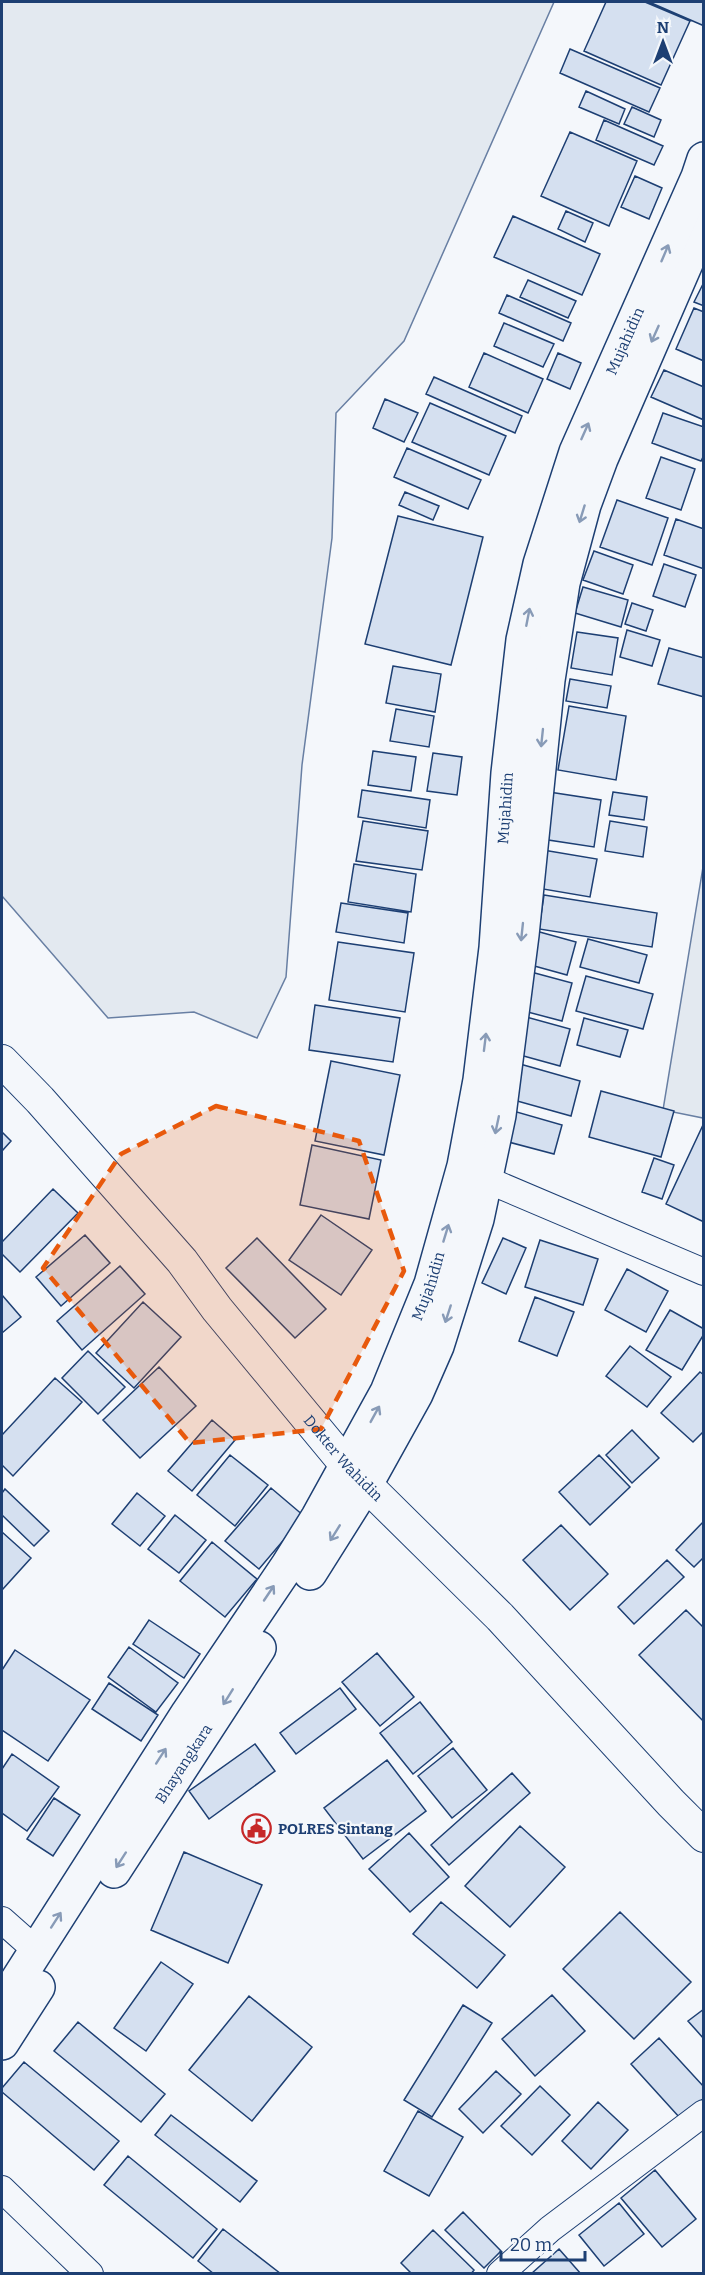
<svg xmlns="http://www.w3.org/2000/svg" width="705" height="2275" viewBox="0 0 705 2275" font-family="Bitter,serif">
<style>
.green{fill:#e3e9f0;stroke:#687fa3;stroke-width:1.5}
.building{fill:#d5e0f0;stroke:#1d3f73;stroke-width:1.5}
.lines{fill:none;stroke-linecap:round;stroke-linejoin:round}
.minor-casing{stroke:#1d3f73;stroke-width:28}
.tertiary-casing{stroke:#1d3f73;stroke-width:34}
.primary-casing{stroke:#1d3f73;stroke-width:36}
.minor{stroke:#f4f7fb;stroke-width:26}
.tertiary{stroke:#f4f7fb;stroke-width:32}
.primary{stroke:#f4f7fb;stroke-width:33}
.oneway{stroke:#889bb7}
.marked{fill:#e8590c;fill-opacity:0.2;stroke:#e8590c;stroke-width:4.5;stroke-dasharray:12 8;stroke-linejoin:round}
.labels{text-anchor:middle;stroke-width:4.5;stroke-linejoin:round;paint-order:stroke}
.street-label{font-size:15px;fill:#1d3f73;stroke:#f4f7fb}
.poi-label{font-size:15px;font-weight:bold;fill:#1d3f73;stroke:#f4f7fb;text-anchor:start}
</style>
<rect width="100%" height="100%" fill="#f4f7fb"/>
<path class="green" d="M2 2H554L404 341 336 413 332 538 302 765 286 977 257 1038 194 1012 108 1018 2 896Z
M703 867V1118L663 1110Z"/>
<path class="building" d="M606 2H645L690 21 661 85 584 51Z
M649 2H704V22L702 25Z
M570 49 660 88 649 112 560 73Z
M586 91 625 109 619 124 579 107Z
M632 107 661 120 654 137 624 124Z
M604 120 663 146 654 165 596 140Z
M570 132 637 161 609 226 541 196Z
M635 176 662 188 649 219 621 207Z
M566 211 593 223 585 242 558 229Z
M513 216 600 254 582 295 494 257Z
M528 280 576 301 568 318 520 297Z
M704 282V306L694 302Z
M507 295 571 323 563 341 499 313Z
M694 308 704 312V361L676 349Z
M504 323 554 344 543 367 494 346Z
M484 353 543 379 528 413 469 387Z
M558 353 581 363 570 389 547 379Z
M664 370 704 387V420L651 397Z
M434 377 522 416 515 433 426 394Z
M385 399 418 413 404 442 373 428Z
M430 403 506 436 489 475 412 442Z
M663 413 704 427V455L701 461 652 443Z
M407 448 481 480 468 509 394 477Z
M661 457 695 469 681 510 646 498Z
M405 492 439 506 433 520 399 505Z
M617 500 668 518 652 565 600 547Z
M398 516 483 537 451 665 365 644Z
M676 519 704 529V569L664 555Z
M594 551 633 565 623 594 583 580Z
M664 564 696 575 685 607 653 596Z
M583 587 628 600 621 627 575 613Z
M632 603 653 610 646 631 625 624Z
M627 630 660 640 652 666 620 657Z
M577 632 618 638 612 675 571 668Z
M669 648 704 658V697L658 684Z
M393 666 441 674 435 712 386 703Z
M570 679 611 686 607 708 566 701Z
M569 706 626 716 616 780 558 770Z
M396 709 434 716 429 747 390 741Z
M373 751 416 757 411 791 368 785Z
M433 753 462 757 457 795 427 791Z
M362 790 430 800 426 828 358 817Z
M549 792 601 800 594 847 542 839Z
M613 792 647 797 644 820 609 815Z
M363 821 428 831 422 870 356 861Z
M610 821 647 827 643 857 605 851Z
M543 850 597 859 590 897 537 888Z
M354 864 416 874 411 912 348 902Z
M544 895 657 913 652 947 539 929Z
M341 903 408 913 404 943 336 932Z
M536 931 576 942 567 975 527 964Z
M588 939 647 955 639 983 580 967Z
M338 942 414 953 405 1012 329 1000Z
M531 972 572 983 562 1021 520 1010Z
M586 976 653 994 643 1029 576 1011Z
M315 1005 400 1018 393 1062 309 1050Z
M519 1015 570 1029 560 1066 509 1052Z
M584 1018 628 1030 620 1057 577 1045Z
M331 1061 400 1075 384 1155 315 1141Z
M520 1064 580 1081 571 1116 510 1099Z
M601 1091 674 1111 661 1157 589 1137Z
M506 1109 562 1125 554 1154 497 1139Z
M703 1125H704V1222L666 1204Z
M2 1132 11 1141 2 1151Z
M312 1145 381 1160 369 1219 300 1205Z
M654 1158 674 1165 662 1199 642 1192Z
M53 1189 78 1213 20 1272 2 1254V1242Z
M321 1215 372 1250 341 1295 289 1260Z
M85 1235 110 1263 61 1306 36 1277Z
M257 1238 326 1309 295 1338 226 1268Z
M503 1238 526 1248 506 1294 482 1283Z
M540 1240 598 1259 583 1305 525 1287Z
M120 1266 145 1294 82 1350 57 1321Z
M627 1269 668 1291 646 1332 605 1310Z
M2 1295 21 1317 2 1333Z
M535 1297 574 1312 557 1356 519 1341Z
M143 1302 181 1337 134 1388 96 1353Z
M670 1310 704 1329V1334L682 1370 646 1350Z
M630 1346 671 1377 647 1407 606 1376Z
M88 1351 125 1387 98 1414 62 1378Z
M159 1367 196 1406 140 1458 103 1420Z
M700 1372 704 1375V1431L693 1442 661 1413Z
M55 1378 82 1402 13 1476 2 1465V1435Z
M212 1420 235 1440 192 1491 168 1471Z
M632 1430 659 1458 632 1483 606 1455Z
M230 1455 268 1485 235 1526 197 1495Z
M599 1455 630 1487 590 1525 559 1492Z
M271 1488 304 1516 259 1569 225 1541Z
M5 1489 49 1531 34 1546 2 1515V1493Z
M137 1493 165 1516 140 1546 112 1524Z
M175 1515 206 1540 179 1573 148 1549Z
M704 1521V1557L694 1567 676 1550Z
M561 1525 608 1574 570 1610 523 1560Z
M2 1532 31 1558 2 1590Z
M212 1542 257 1579 225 1617 180 1581Z
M667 1560 684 1577 634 1624 618 1607Z
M686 1610 704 1628V1722L639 1655Z
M149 1620 200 1654 184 1678 133 1644Z
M129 1647 178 1683 156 1712 108 1677Z
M15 1650 90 1700 48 1761 2 1730V1670Z
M377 1653 414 1697 380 1726 342 1682Z
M109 1683 158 1715 141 1741 92 1709Z
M340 1688 356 1709 296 1754 280 1733Z
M420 1702 452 1742 413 1774 380 1733Z
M255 1744 275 1771 209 1819 189 1791Z
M453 1748 487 1790 452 1818 418 1776Z
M12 1754 59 1787 27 1831 2 1813V1769Z
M387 1760 426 1811 363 1859 324 1808Z
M512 1773 530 1793 449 1865 431 1845Z
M54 1798 80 1815 53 1856 27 1839Z
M520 1826 565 1867 510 1927 465 1886Z
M409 1833 449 1877 410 1912 369 1869Z
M184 1852 262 1885 228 1963 151 1930Z
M441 1902 505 1955 477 1988 413 1934Z
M620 1912 691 1982 634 2039 563 1969Z
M161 1962 193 1984 146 2051 114 2028Z
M552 1995 585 2031 535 2076 502 2039Z
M249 1996 312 2047 252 2121 189 2070Z
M463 2005 492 2023 432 2117 404 2100Z
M704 2009V2039L688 2021Z
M78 2022 165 2094 141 2122 54 2051Z
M659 2038 704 2087V2098L680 2118 631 2064Z
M24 2062 119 2141 94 2170 2 2092V2088Z
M496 2071 521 2094 483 2133 459 2109Z
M540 2086 570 2115 532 2155 501 2126Z
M598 2102 628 2130 591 2169 562 2141Z
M418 2111 463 2137 429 2196 384 2171Z
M171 2115 257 2181 240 2202 155 2135Z
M128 2156 217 2229 193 2258 104 2185Z
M655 2170 696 2219 662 2247 621 2198Z
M619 2203 644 2234 604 2266 579 2235Z
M463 2212 501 2251 484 2268 445 2230Z
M223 2229 281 2274H214L198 2261Z
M433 2230 474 2270 471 2274H412L401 2263Z
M559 2249 581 2274H531Z"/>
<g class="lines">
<defs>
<path id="minor" d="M485 1179 704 1272
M2 1920 37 1951
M2 2189 90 2274
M500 2274 550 2229 704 2113"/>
<g id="tertiary">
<path id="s1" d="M2 1061 40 1100 182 1261 217 1309 347 1466 500 1617 671 1803 704 1836"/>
</g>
<g id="primary">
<path d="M310 1573 366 1484 416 1394 437 1346 477 1219 499 1115 522 935 548 680 563 583 584 505 601 459 704 222"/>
<path id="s2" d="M114 1871 259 1648"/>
<path id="s3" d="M2 2004 188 1713 288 1565 318 1517 387 1392 431 1284 464 1166 480 1080 496 948 508 773 519 675 523 640 540 564 576 452 698 177 704 159"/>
<path d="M2 2043 38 1987"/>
</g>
</defs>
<use href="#minor" class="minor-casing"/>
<use href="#tertiary" class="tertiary-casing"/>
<use href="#primary" class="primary-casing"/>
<use href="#minor" class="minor"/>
<use href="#tertiary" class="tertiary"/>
<use href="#primary" class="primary"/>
</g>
<defs><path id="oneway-shaft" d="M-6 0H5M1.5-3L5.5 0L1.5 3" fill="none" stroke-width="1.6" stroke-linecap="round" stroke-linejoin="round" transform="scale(1.5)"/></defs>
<g class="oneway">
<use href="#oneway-shaft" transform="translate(665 253) rotate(-67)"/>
<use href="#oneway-shaft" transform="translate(655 334) rotate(114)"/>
<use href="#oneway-shaft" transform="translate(585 431) rotate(-66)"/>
<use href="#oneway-shaft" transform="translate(582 514) rotate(107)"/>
<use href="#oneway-shaft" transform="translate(528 617) rotate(-79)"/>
<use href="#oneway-shaft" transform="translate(542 738) rotate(96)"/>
<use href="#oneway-shaft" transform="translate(522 932) rotate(96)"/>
<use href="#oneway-shaft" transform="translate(485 1042) rotate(-83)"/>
<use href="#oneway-shaft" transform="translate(497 1125) rotate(102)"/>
<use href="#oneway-shaft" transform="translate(446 1233) rotate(-73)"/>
<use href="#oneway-shaft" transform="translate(448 1314) rotate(108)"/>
<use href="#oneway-shaft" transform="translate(375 1414) rotate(-61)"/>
<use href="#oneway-shaft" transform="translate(335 1533) rotate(122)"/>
<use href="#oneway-shaft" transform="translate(269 1593) rotate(-56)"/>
<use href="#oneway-shaft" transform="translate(228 1697) rotate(122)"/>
<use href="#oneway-shaft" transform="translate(161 1756) rotate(-57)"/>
<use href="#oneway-shaft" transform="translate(121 1860) rotate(123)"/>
<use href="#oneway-shaft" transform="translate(56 1920) rotate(-57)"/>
</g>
<path class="marked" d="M216 1106 359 1141 404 1271 321 1429 190 1443 43 1268 121 1154Z"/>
<defs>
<symbol id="civic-ring" viewBox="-11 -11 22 22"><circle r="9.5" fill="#f4f7fb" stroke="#c62828" stroke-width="1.5"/><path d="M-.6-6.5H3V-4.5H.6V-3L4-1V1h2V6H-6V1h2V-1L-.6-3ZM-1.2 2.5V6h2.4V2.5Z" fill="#c62828"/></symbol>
</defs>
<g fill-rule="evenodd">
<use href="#civic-ring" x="240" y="1812" width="33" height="33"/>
</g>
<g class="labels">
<g class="street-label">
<text dy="5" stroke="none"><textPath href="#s3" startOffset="1809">Mujahidin</textPath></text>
<text dy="5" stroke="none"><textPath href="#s3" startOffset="1323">Mujahidin</textPath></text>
<text dy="5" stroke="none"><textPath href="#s3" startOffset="837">Mujahidin</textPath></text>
<text dy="5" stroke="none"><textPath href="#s1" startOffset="524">Dokter Wahidin</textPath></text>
<text dy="5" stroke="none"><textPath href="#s2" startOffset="128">Bhayangkara</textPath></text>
</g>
<g class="poi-label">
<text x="278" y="1834">POLRES Sintang</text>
</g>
</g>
<rect width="705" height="2275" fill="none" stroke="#1d3f73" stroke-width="6"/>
<g transform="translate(663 42)" stroke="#f4f7fb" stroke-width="4.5" paint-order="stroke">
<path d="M0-4.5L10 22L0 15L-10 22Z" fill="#1d3f73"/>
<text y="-9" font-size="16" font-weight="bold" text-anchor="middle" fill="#1d3f73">N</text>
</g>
<path d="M501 2251v9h84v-9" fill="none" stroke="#1d3f73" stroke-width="3"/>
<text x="510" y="2251" font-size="18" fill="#1d3f73" stroke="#f4f7fb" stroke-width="4.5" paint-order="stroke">20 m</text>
</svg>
